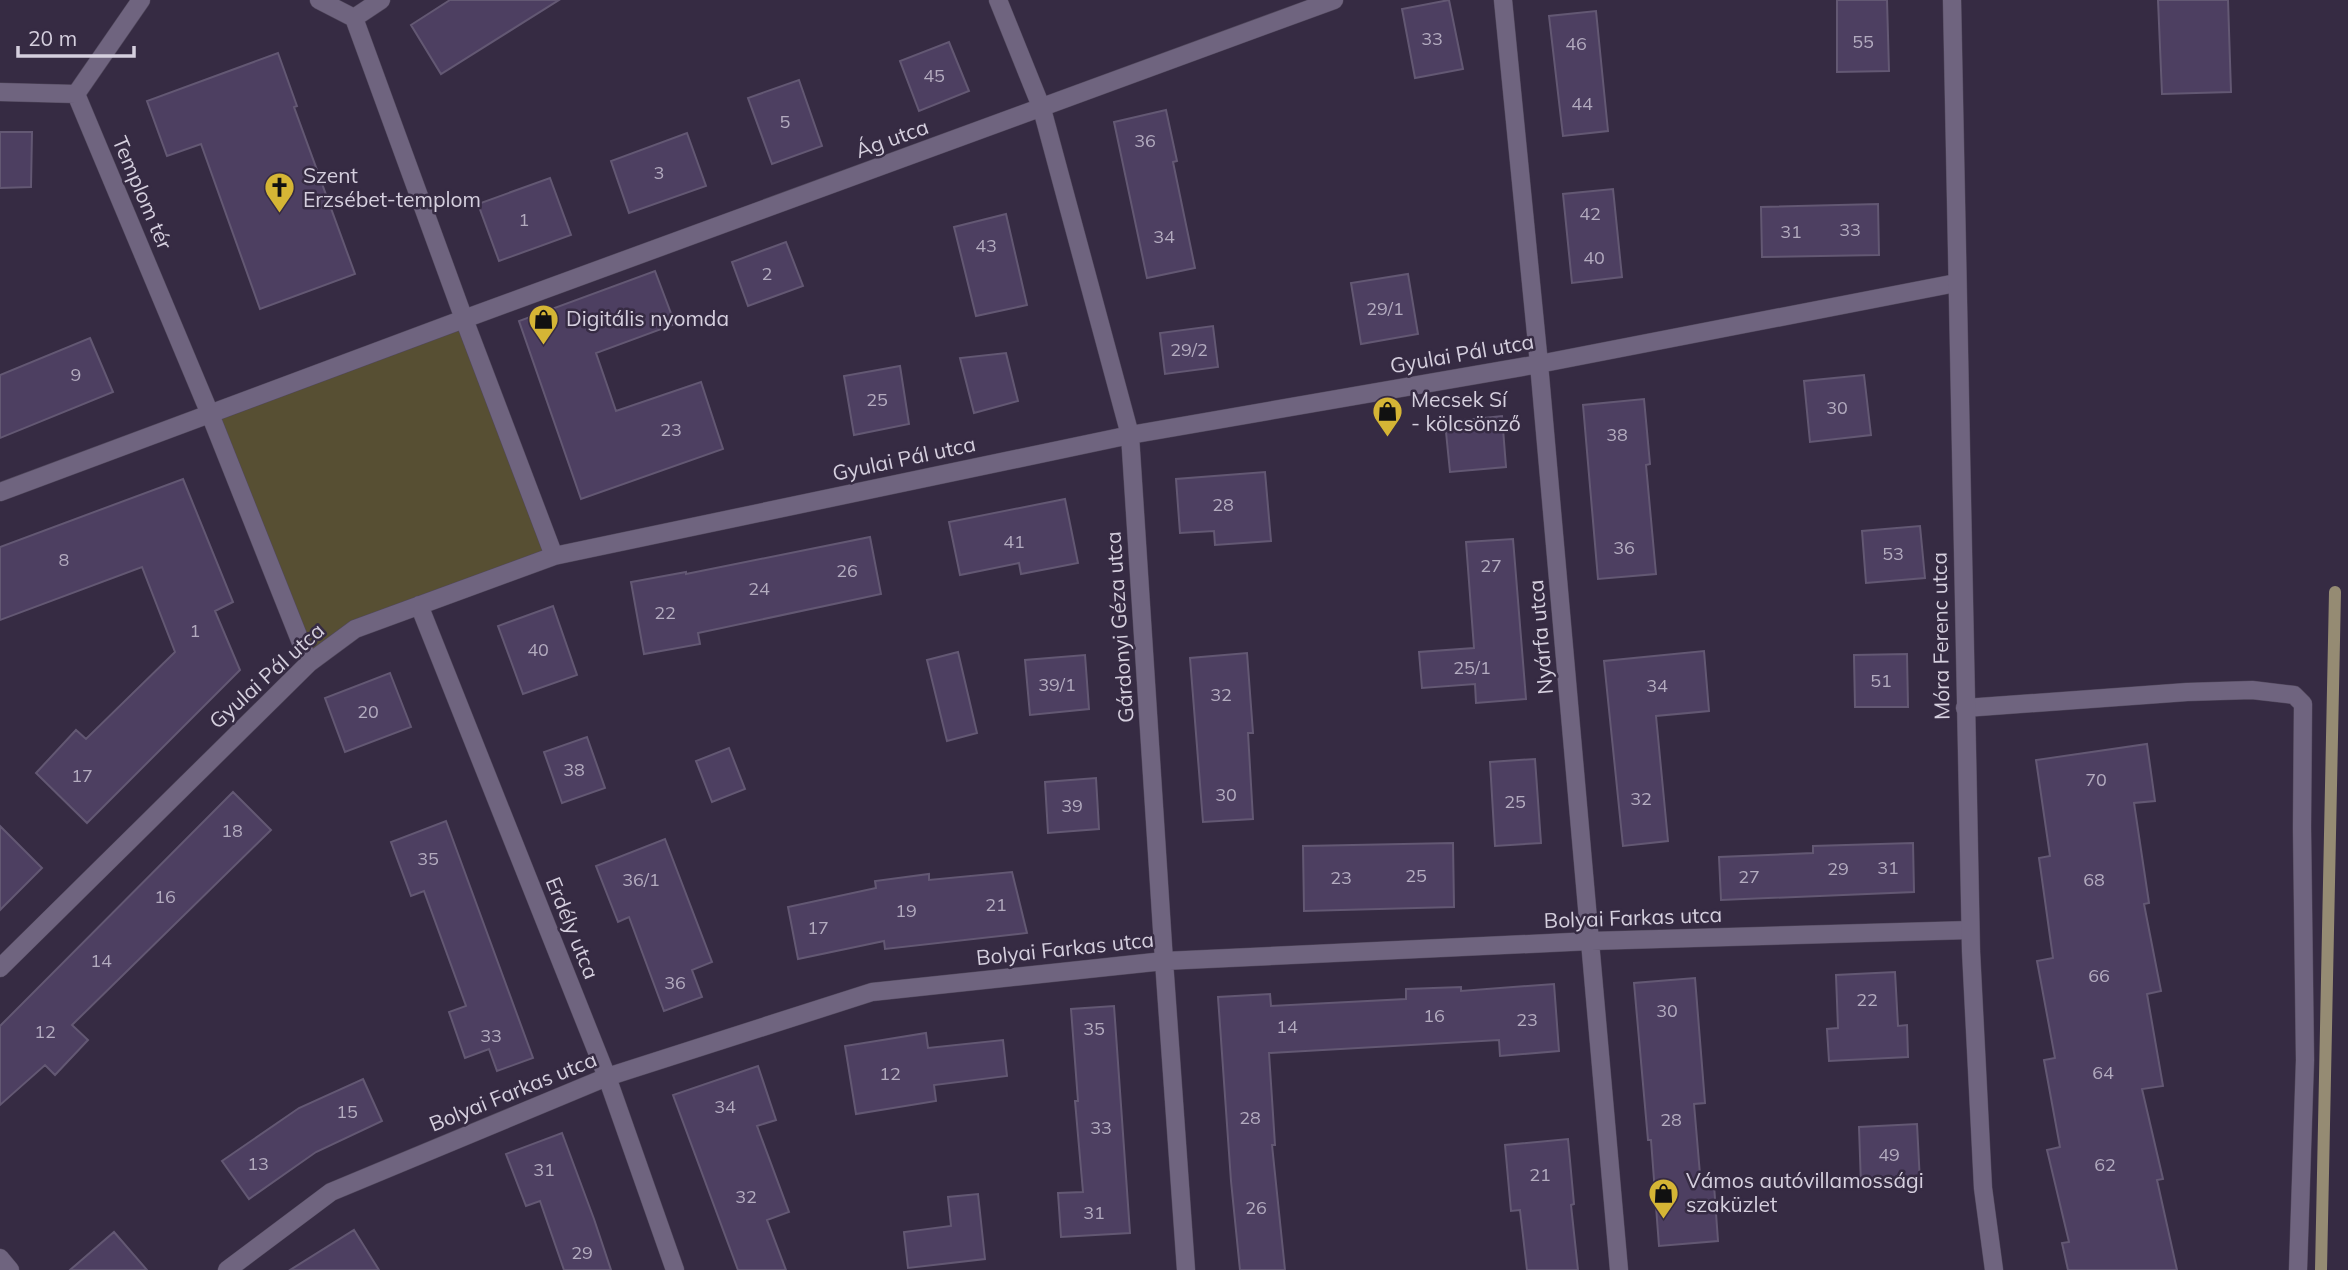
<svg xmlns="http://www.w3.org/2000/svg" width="2348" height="1270" viewBox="0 0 2348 1270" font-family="Mulish,sans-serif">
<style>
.green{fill:#574f33}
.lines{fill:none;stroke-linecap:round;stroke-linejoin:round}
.stream{stroke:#958b73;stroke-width:12}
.building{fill:#4d3f61;stroke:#635873;stroke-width:2}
.street-casing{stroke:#51485c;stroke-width:19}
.secondary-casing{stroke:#51485c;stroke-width:19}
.street{stroke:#6f647f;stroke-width:18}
.secondary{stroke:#6f647f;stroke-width:18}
.labels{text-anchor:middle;stroke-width:5;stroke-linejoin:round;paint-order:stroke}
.number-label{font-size:18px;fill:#b3abbf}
.street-label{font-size:21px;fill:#d5cfde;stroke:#362b43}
.poi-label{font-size:21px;fill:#d5cfde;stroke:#362b43;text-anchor:start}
</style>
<rect width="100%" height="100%" fill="#362b43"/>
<path class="green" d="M464 319 554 556 355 629 309 663 210 414Z"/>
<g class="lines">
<path class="stream" d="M2321 1270 2335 592"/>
</g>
<path class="building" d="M450 0H559L441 74 411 25Z
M1449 0 1463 69 1415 78 1402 9Z
M1837 0H1887L1889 71 1837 72Z
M2158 0H2228L2231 92 2162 94Z
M1596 11 1608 131 1563 136 1549 16Z
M949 42 969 91 919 111 900 61Z
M278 53 297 106 294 107 355 274 260 309 201 144 167 156 147 101Z
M799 80 822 146 772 164 748 98Z
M1166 110 1177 161 1173 162 1195 268 1147 278 1114 122Z
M0 132H32L31 187 0 188Z
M687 133 706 186 629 213 611 161Z
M550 178 571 235 499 261 478 204Z
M1613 189 1622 277 1572 283 1563 194Z
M1878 204 1879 255 1762 257 1761 207Z
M1006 214 1027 305 976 316 954 227Z
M786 242 803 286 748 306 732 262Z
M655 271 675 324 596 353 616 411 701 382 723 449 581 499 519 321Z
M1408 274 1418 334 1361 344 1351 283Z
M1213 326 1218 367 1165 374 1160 333Z
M90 338 113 392 0 438V375Z
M1006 353 1018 401 974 413 960 358Z
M900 366 909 424 854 435 844 376Z
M1864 375 1871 435 1810 442 1804 381Z
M1644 399 1650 464 1646 465 1656 574 1598 579 1583 405Z
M1502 416 1506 467 1450 472 1445 422Z
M1265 472 1271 541 1215 545 1214 531 1180 533 1176 479Z
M183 479 233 602 215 611 240 670 87 823 36 773 76 730 86 739 175 652 142 567 0 620V547Z
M1065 499 1078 563 1021 574 1019 563 960 575 949 522Z
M1920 526 1925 578 1866 583 1862 531Z
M870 537 881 594 698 633 700 644 644 654 631 582 686 572V574Z
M1513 539 1526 699 1476 703 1475 684 1422 688 1419 652 1474 648 1466 542Z
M553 606 577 675 523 694 498 626Z
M1704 651 1709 711 1656 716 1668 841 1623 846 1604 661Z
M958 652 977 733 947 741 927 660Z
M1247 653 1253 733H1248L1253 819 1203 822 1190 658Z
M1907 654 1908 707H1855L1854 655Z
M1085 655 1089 709 1030 715 1025 660Z
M390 673 411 727 345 752 325 698Z
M587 737 605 788 562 803 544 752Z
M2147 744 2155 801 2134 803 2149 903 2144 904 2161 991 2147 994 2163 1086 2142 1089 2163 1179 2157 1180 2177 1270H2068L2062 1243 2069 1242 2047 1150 2060 1147 2044 1060 2055 1058 2037 961 2053 958 2039 858 2050 856 2036 760Z
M729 748 745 789 712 802 696 761Z
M1535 759 1541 843 1495 846 1490 762Z
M1096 778 1099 829 1048 833 1045 782Z
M233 792 271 830 72 1025 88 1040 55 1075 45 1065 0 1105V1026Z
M446 821 533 1058 497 1071 489 1049 465 1058 449 1012 466 1006 424 891 411 896 391 842Z
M0 826 42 868 0 910Z
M665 839 712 962 692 970 702 997 664 1011 629 917 618 922 596 866Z
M1453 843 1454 907 1304 911 1303 846Z
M1913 843 1914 892 1721 900 1719 857 1813 853V846Z
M1012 872 1027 933 885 949 884 941 798 959 788 907 876 888 875 881 929 874V880Z
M1895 972 1898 1026 1907 1025 1908 1057 1829 1061 1827 1029 1838 1028 1836 975Z
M1695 978 1705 1103 1694 1104 1701 1186 1714 1185 1718 1241 1659 1246 1651 1140H1648L1634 983Z
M1554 984 1559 1051 1500 1056 1499 1040 1269 1053 1275 1145H1272L1285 1270H1240L1231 1181 1218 997 1270 994 1271 1006 1406 999V989L1461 987V991Z
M1114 1006 1130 1233 1061 1237 1058 1193 1083 1192 1075 1101H1078L1071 1009Z
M926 1033 928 1048 1003 1040 1007 1076 934 1085 936 1101 856 1114 845 1046Z
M758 1066 776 1120 757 1126 789 1212 767 1220 786 1270H738L673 1095Z
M363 1079 382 1121 316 1152 249 1199 222 1161 299 1108Z
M1917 1124 1920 1182 1861 1185 1859 1127Z
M562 1133 594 1219 611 1270H564L540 1201 526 1206 506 1154Z
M1568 1139 1574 1204 1571 1205 1578 1270H1527L1520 1210 1511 1211 1505 1145Z
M978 1194 985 1259 908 1268 904 1232 951 1226 948 1197Z
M354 1230 379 1270H290Z
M114 1232 147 1270H70Z"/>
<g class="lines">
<defs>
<path id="street" d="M319 0 354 18 464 319 554 556
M998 0 1042 109 1130 435 1164 961 1186 1270
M1503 0 1539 364 1619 1270
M354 18 381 0
M0 92 76 94
M76 94 210 414 309 663
M76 94 141 0
M0 492 464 319 1334 0
M419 605 607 1077 675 1270
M1965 708 2187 692 2252 690 2294 695 2303 704 2302 828 2305 1060 2298 1270
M0 968 309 663 355 629 554 556 1130 435 1539 364 1956 283
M0 1258 10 1270
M227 1270 331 1192 607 1077 872 992 1164 961 1591 941 1970 930"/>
<path id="secondary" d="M1952 0 1971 951 1983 1188 1994 1270"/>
</defs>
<use href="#street" class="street-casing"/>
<use href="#secondary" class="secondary-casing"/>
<use href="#street" class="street"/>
<use href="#secondary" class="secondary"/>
</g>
<defs>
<symbol id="church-pin" viewBox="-11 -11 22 30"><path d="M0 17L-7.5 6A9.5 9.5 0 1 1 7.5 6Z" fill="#d5b535" stroke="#362b43"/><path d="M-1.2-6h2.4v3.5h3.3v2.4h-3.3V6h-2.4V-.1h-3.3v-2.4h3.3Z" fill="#111"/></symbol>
<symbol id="shop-pin" viewBox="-11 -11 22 30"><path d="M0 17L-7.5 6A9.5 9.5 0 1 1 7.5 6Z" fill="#d5b535" stroke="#362b43"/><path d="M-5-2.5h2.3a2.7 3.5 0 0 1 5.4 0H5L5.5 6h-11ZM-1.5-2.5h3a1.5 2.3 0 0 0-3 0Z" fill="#111"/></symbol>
</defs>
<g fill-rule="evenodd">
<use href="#church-pin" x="262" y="170" width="35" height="47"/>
<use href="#shop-pin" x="526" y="302" width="35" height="47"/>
<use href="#shop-pin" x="1370" y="394" width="35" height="47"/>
<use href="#shop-pin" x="1646" y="1176" width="35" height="47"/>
</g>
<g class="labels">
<g class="number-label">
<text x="1432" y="45">33</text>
<text x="1863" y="48">55</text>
<text x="1576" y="50">46</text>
<text x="934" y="82">45</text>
<text x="1582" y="110">44</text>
<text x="785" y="128">5</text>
<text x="1145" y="147">36</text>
<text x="659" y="179">3</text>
<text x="1590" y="220">42</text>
<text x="524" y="226">1</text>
<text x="1850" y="236">33</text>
<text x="1791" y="238">31</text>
<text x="1164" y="243">34</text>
<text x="986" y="252">43</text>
<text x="1594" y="264">40</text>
<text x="767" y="280">2</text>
<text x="1385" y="315">29/1</text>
<text x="1189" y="356">29/2</text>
<text x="76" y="381">9</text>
<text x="877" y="406">25</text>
<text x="1837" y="414">30</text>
<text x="671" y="436">23</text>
<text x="1617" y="441">38</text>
<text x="1223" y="511">28</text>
<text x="1014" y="548">41</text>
<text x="1624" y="554">36</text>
<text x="1893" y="560">53</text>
<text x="64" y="566">8</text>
<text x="1491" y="572">27</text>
<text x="847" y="577">26</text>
<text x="759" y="595">24</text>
<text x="665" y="619">22</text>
<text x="195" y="637">1</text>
<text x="538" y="656">40</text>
<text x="1472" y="674">25/1</text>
<text x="1881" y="687">51</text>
<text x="1057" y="691">39/1</text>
<text x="1657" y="692">34</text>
<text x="1221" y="701">32</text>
<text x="368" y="718">20</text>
<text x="574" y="776">38</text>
<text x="82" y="782">17</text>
<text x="2096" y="786">70</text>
<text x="1226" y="801">30</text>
<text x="1641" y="805">32</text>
<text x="1515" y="808">25</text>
<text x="1072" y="812">39</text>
<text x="232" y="837">18</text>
<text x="428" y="865">35</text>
<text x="1888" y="874">31</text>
<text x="1838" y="875">29</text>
<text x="1416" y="882">25</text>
<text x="1749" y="883">27</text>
<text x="1341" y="884">23</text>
<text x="641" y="886">36/1</text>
<text x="2094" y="886">68</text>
<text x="165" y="903">16</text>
<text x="996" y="911">21</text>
<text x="906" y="917">19</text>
<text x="818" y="934">17</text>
<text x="101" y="967">14</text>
<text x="2099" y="982">66</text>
<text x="675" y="989">36</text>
<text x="1867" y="1006">22</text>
<text x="1667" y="1017">30</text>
<text x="1434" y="1022">16</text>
<text x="1527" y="1026">23</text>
<text x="1287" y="1033">14</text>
<text x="1094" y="1035">35</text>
<text x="45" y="1038">12</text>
<text x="491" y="1042">33</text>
<text x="2103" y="1079">64</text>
<text x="890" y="1080">12</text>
<text x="725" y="1113">34</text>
<text x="347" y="1118">15</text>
<text x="1250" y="1124">28</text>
<text x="1671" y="1126">28</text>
<text x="1101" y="1134">33</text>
<text x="1889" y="1161">49</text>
<text x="258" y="1170">13</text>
<text x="2105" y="1171">62</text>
<text x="544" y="1176">31</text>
<text x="1540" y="1181">21</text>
<text x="746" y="1203">32</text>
<text x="1256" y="1214">26</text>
<text x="1094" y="1219">31</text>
<text x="582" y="1259">29</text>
</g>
<g class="street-label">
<text transform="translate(892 139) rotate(-20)" y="7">Ág utca</text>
<text transform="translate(142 193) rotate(67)" y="7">Templom tér</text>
<text transform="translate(1462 354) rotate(-10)" y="7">Gyulai Pál utca</text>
<text transform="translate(904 459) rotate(-12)" y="7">Gyulai Pál utca</text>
<text transform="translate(1120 627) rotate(-94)" y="7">Gárdonyi Géza utca</text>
<text transform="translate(1941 636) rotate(-91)" y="7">Móra Ferenc utca</text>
<text transform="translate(1541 637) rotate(-95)" y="7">Nyárfa utca</text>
<text transform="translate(267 676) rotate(-42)" y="7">Gyulai Pál utca</text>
<text transform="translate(1633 918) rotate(-2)" y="7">Bolyai Farkas utca</text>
<text transform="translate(572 928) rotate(68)" y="7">Erdély utca</text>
<text transform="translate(1065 949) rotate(-6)" y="7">Bolyai Farkas utca</text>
<text transform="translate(513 1092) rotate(-22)" y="7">Bolyai Farkas utca</text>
</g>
<g class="poi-label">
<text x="303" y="183">Szent<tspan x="303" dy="24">Erzsébet-templom</tspan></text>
<text x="566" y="326">Digitális nyomda</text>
<text x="1411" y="407">Mecsek Sí<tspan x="1411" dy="24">- kölcsönző</tspan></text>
<text x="1686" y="1188">Vámos autóvillamossági<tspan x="1686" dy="24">szaküzlet</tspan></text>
</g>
</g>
<path d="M18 46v10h116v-10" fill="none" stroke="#d5cfde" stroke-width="3.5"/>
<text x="28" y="46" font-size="21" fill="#d5cfde" stroke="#362b43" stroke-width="5" paint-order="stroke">20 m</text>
</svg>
